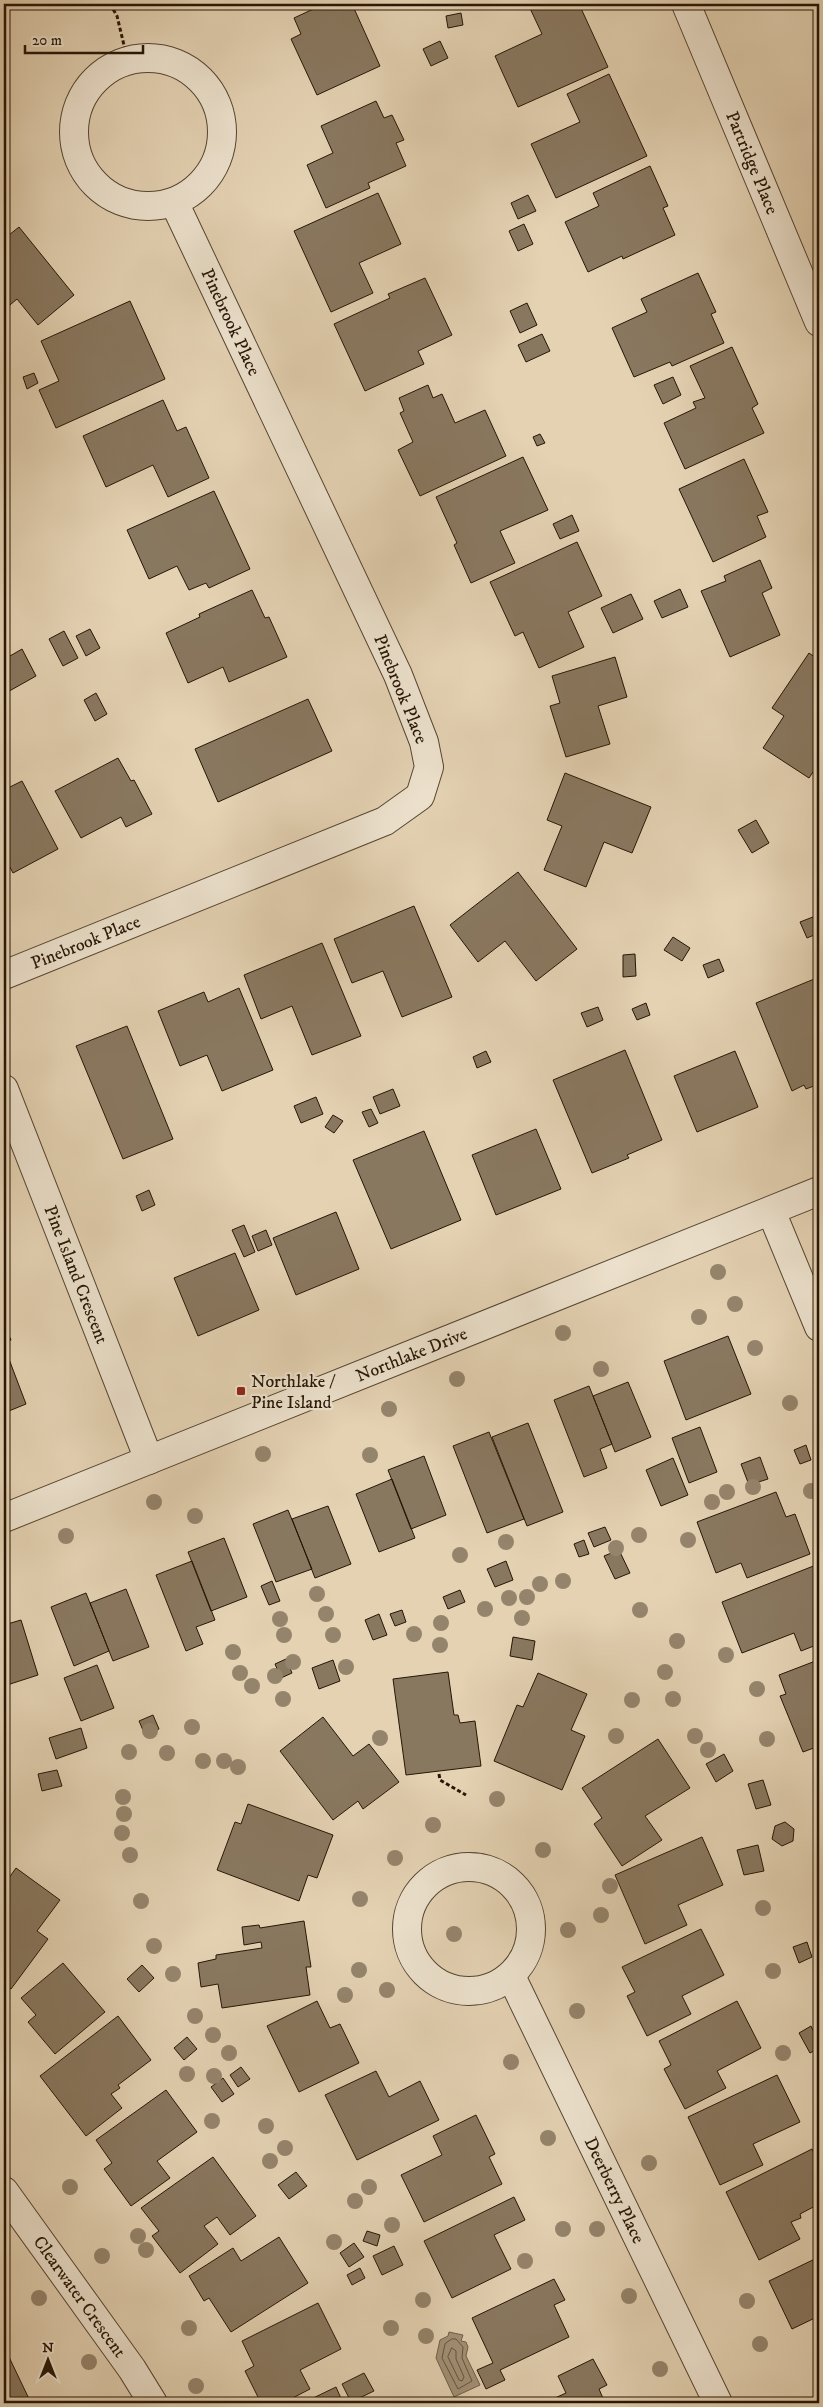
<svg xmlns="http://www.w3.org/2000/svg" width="823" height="2407" viewBox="0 0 823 2407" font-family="'IM FELL DW Pica',serif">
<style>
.water{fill:#a39278;stroke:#71604a}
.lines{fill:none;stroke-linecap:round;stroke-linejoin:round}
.shore{stroke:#64543f;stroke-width:1}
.building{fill:#897860;stroke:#261606}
.minor-casing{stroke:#564531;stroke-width:30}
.path{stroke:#261606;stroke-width:3;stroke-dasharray:4 2.5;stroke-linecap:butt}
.minor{stroke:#ede2ce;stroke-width:28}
.tree{fill:#95846c}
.poi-dot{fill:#8f2418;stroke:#ede2ce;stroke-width:2}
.labels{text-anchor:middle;stroke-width:4.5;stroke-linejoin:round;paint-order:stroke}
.street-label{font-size:18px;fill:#261606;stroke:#ede2ce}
.poi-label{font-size:18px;fill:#261606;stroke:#ede2ce;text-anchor:start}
</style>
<rect width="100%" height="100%" fill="#e4d2b3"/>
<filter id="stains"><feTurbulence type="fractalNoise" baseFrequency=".004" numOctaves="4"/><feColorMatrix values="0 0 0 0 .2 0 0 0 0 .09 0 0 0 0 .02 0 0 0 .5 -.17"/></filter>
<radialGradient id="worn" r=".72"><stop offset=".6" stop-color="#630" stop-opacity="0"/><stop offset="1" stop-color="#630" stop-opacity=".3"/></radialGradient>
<path class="water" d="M449 2332 463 2335 461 2341 466 2342 468 2347 466 2356 480 2385 454 2397 436 2358 440 2340 448 2336Z"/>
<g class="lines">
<path class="shore" d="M452 2339H456L463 2347 462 2358 472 2381 458 2389 442 2358 445 2344Z
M452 2348 456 2351V2359L464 2377 462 2381 459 2380 448 2357Z"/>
</g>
<path class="building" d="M324 4H352L380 66 317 95 291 39 301 34 294 18Z
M528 4H579L608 67 518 107 495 56 542 34Z
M461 13 463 25 448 28 446 16Z
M440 41 448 58 431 66 423 49Z
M609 74 647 156 556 198 531 144 580 122 567 94Z
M376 101 384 118 392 115 404 140 396 143 406 166 368 183 370 188 326 208 307 165 333 153 321 126Z
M650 166 668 206 663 208 675 235 623 259 622 256 588 272 565 222 599 206 593 193Z
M378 193 401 244 359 263 373 293 331 312 294 231Z
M528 195 536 211 518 219 511 203Z
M4 212 8 225 4 226Z
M524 224 533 244 518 251 509 231Z
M19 227 74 295 38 325 17 299 4 310V239Z
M698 273 716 312 711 314 724 343 672 366 670 362 634 377 612 328 647 312 641 299Z
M425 278 452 335 418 351 424 364 365 391 334 324 390 298 388 294Z
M130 301 165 379 56 428 39 390 59 381 41 341Z
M527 303 537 325 520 333 510 311Z
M542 334 550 351 526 362 518 345Z
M732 347 758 404 752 408 764 433 685 469 664 423 696 408 693 402 705 398 690 366Z
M34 373 38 383 27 389 23 377Z
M673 377 681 395 663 404 654 385Z
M428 385 433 398 442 394 455 423 485 410 506 456 420 496 398 450 413 442 400 413 404 411 399 398Z
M163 400 177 431 186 427 209 478 168 497 153 465 106 487 83 436Z
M540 434 545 443 537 446 533 437Z
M523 457 548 510 500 531 515 563 471 583 454 545 457 543 436 497Z
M744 459 768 512 757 516 766 537 713 562 679 489Z
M214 491 250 569 209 588 206 583 189 590 177 566 149 579 127 530Z
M572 515 579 531 560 539 553 524Z
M577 542 602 596 568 612 584 647 539 668 523 632 515 636 490 582Z
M760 560 772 588 762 593 780 635 730 657 701 591 726 581 724 576Z
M680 589 688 607 662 618 654 601Z
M252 590 265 618 269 617 287 657 229 682 223 667 188 683 166 633 200 617 199 614Z
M631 594 643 619 613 633 601 608Z
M90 629 100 648 86 656 76 636Z
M64 631 78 658 63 666 49 639Z
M4 645 10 656 22 649 36 676 4 694Z
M809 653 819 660V763L809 778 763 748 784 716 772 708Z
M615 657 627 697 598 706 610 744 566 757 550 706 560 703 552 676Z
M96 693 107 714 95 721 84 700Z
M308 699 332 751 218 802 195 749Z
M118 758 131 781 134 780 152 814 126 827 121 817 81 838 55 791Z
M565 773 651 807 632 853 604 842 586 887 544 870 562 826 547 820Z
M22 781 58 849 13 873 4 856V790Z
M756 820 769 843 752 853 738 830Z
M518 872 577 949 536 981 505 941 478 962 450 925Z
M414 906 452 997 402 1017 383 971 352 983 334 939Z
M818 915 819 933 807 938 800 922Z
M673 937 690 948 682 961 664 950Z
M322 943 361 1036 312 1055 292 1006 261 1019 244 975Z
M635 954 636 976 623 977V955Z
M719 959 724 971 708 978 703 965Z
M819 977V1084L806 1089 804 1085 792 1091 756 1003Z
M239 988 273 1070 222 1091 207 1055 180 1066 158 1011 204 992 208 1002Z
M646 1003 650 1015 637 1020 632 1009Z
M598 1007 603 1020 587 1027 581 1013Z
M127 1026 173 1139 123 1159 76 1046Z
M625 1050 662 1140 627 1155 629 1158 592 1173 553 1080Z
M486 1051 491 1062 477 1068 473 1057Z
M735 1051 758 1107 697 1132 674 1076Z
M393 1089 400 1106 380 1114 373 1097Z
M316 1097 323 1114 301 1123 294 1106Z
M371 1109 378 1123 369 1127 362 1112Z
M333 1115 343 1121 334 1133 325 1127Z
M536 1129 561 1189 496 1215 472 1155Z
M424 1131 461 1220 391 1249 353 1160Z
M149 1190 155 1205 142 1211 136 1196Z
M336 1212 359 1269 296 1295 273 1238Z
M244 1225 255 1252 244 1257 232 1230Z
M266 1230 272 1245 258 1251 252 1236Z
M235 1253 259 1310 198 1336 174 1278Z
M4 1324 11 1340 4 1343Z
M728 1336 751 1394 686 1420 664 1361Z
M4 1346 26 1404 4 1413Z
M628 1382 651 1437 615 1452 593 1396Z
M589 1386 612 1444 600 1449 607 1468 584 1477 554 1400Z
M528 1423 563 1512 527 1526 492 1437Z
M700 1427 717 1472 689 1483 672 1438Z
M489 1432 524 1519 487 1533 453 1446Z
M806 1445 811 1460 800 1464 794 1450Z
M424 1456 446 1515 411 1529 388 1470Z
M760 1457 768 1479 749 1485 741 1464Z
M673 1458 688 1495 661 1506 646 1470Z
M392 1479 415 1538 379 1552 356 1494Z
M776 1492 786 1517 795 1514 810 1554 747 1578 741 1563 716 1573 697 1522Z
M328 1506 351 1564 315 1578 292 1519Z
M288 1510 312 1569 276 1582 253 1524Z
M605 1527 611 1540 594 1547 588 1533Z
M224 1538 247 1597 211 1611 188 1552Z
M584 1540 589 1554 579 1557 574 1544Z
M619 1550 630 1573 615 1579 604 1556Z
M192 1561 215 1620 196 1627 203 1644 186 1651 156 1575Z
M506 1561 513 1580 495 1587 487 1569Z
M816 1565 819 1573V1644L801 1651 794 1633 742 1653 722 1602Z
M272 1581 280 1601 269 1605 261 1586Z
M126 1589 149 1647 113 1661 90 1603Z
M460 1590 465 1602 448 1609 443 1597Z
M86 1593 109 1651 74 1666 51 1607Z
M402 1610 406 1622 395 1626 390 1614Z
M379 1614 387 1635 373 1640 365 1620Z
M21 1620 38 1675 4 1686V1625Z
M513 1637 535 1641 532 1660 510 1656Z
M286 1659 292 1673 281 1678 275 1664Z
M333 1660 340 1681 319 1689 312 1668Z
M818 1660 819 1746 803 1752 780 1696 786 1694 779 1675Z
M97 1665 114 1708 81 1721 64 1678Z
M448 1672 454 1715H458L460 1723 475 1721 481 1766 406 1775 393 1679Z
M538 1673 587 1694 571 1730 585 1736 562 1790 494 1761 517 1705 523 1707Z
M153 1715 159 1729 145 1735 139 1721Z
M323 1717 353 1756 369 1744 399 1782 363 1809 358 1801 333 1820 280 1751Z
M81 1728 87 1748 56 1759 49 1738Z
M658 1739 690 1788 645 1816 662 1840 622 1866 594 1824 602 1818 582 1788Z
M724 1754 733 1771 716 1782 706 1764Z
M57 1770 62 1786 42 1791 38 1774Z
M763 1780 771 1805 756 1809 748 1784Z
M248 1804 333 1835 317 1878 308 1875 299 1901 217 1870 235 1822 241 1824Z
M785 1822 794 1829 793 1841 782 1846 772 1839 775 1826Z
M702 1837 723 1885 678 1905 687 1925 645 1944 615 1875Z
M758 1845 764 1871 744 1875 737 1850Z
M16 1868 60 1900 37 1931 48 1939 11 1989 4 1983V1885Z
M304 1921 311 1967H306L310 1995 222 2008 218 1984 201 1987 198 1963 216 1959V1955L262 1948 261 1942 244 1945 242 1927 259 1925 260 1928Z
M701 1929 724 1975 682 1996 691 2014 647 2036 627 1996 635 1992 622 1967Z
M807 1942 812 1957 799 1963 793 1947Z
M63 1963 105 2012 55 2054 28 2022 36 2015 21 1998Z
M142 1965 154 1978 139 1992 127 1979Z
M317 2001 330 2028 340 2024 359 2063 299 2092 267 2026Z
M737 2001 761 2048 717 2071 726 2088 685 2109 664 2069 671 2065 659 2041Z
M118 2016 151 2060 118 2085 120 2088 111 2094 122 2108 86 2136 40 2076Z
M811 2026 819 2043V2048L810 2053 799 2033Z
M187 2037 197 2049 184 2060 174 2048Z
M241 2067 250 2079 238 2087 230 2075Z
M376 2071 389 2097 420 2081 439 2120 357 2160 325 2095Z
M777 2075 800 2122 753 2144 763 2165 720 2185 688 2117Z
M223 2078 234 2094 222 2102 211 2087Z
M166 2090 197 2132 157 2161 170 2178 131 2206 104 2169 112 2163 96 2140Z
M476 2115 495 2154 489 2157 502 2184 424 2222 401 2175 442 2155 433 2136Z
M812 2149 819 2163V2204L800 2214 801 2218 791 2222 800 2239 759 2260 726 2192Z
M213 2157 256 2216 230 2235 217 2217 204 2226 218 2244 180 2273 152 2236 159 2231 141 2208Z
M296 2172 307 2186 289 2199 278 2185Z
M514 2197 525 2220 494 2235 511 2269 452 2298 424 2241Z
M367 2231 380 2235 377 2246 363 2241Z
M279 2237 308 2283 231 2332 209 2298 204 2301 189 2276 233 2248 241 2261Z
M354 2243 364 2257 349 2267 340 2253Z
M394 2246 403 2265 382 2275 373 2256Z
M819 2257V2316L792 2329 769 2281Z
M360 2268 365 2278 352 2285 347 2275Z
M554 2279 565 2300 554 2305 569 2337 500 2370 505 2380 486 2389 477 2370 493 2363 472 2318Z
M318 2303 341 2349 300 2370 310 2389 283 2403H261L245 2371 254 2366 242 2341Z
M9 2357 31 2403H4V2360Z
M593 2359 607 2385 599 2389 605 2403H544L566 2393 558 2376Z
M364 2373 374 2391 351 2402 342 2384Z
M336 2387 343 2403H308L307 2401Z"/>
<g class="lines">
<defs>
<g id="minor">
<path id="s1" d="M686 4 819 322"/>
<circle cx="148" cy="132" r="74"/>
<path id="s2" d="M4 975 385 821 420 796 429 767 424 742 398 675 174 202"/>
<path id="s3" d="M4 1089 149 1460"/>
<path d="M771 1211 819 1327"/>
<path id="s4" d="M4 1518 819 1191"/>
<circle cx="469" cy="1929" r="62"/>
<path id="s5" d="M511 1976 718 2403"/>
<path id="s6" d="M4 2191 132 2369 153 2403"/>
</g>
</defs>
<use href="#minor" class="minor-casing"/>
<path class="path" d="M110 4 117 16 128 62
M439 1774 440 1780 466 1795"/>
<use href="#minor" class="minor"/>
</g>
<g class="tree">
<circle cx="718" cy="1272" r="8"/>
<circle cx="735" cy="1304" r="8"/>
<circle cx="699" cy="1317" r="8"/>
<circle cx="563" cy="1333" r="8"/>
<circle cx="755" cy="1348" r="8"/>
<circle cx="601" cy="1369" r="8"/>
<circle cx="457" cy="1379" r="8"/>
<circle cx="790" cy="1403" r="8"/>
<circle cx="389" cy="1409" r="8"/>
<circle cx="263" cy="1454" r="8"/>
<circle cx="370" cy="1455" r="8"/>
<circle cx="753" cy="1487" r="8"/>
<circle cx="811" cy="1491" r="8"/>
<circle cx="727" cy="1492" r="8"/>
<circle cx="154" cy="1502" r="8"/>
<circle cx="712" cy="1502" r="8"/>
<circle cx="195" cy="1516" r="8"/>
<circle cx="639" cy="1535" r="8"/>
<circle cx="66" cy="1536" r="8"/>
<circle cx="688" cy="1540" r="8"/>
<circle cx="506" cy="1542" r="8"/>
<circle cx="616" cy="1548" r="8"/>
<circle cx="460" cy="1555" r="8"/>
<circle cx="563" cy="1581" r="8"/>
<circle cx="540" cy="1584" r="8"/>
<circle cx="317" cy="1594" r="8"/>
<circle cx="527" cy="1597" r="8"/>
<circle cx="509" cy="1598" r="8"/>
<circle cx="485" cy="1609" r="8"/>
<circle cx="640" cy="1610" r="8"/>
<circle cx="326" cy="1614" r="8"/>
<circle cx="522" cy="1618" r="8"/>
<circle cx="280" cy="1619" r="8"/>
<circle cx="441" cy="1623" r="8"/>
<circle cx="414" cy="1634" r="8"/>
<circle cx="284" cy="1635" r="8"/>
<circle cx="333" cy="1635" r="8"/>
<circle cx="677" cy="1641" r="8"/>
<circle cx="440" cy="1645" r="8"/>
<circle cx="233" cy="1652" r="8"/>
<circle cx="726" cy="1655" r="8"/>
<circle cx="293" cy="1662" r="8"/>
<circle cx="346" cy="1667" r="8"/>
<circle cx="665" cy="1672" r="8"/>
<circle cx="240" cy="1673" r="8"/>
<circle cx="275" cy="1676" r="8"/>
<circle cx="252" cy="1686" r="8"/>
<circle cx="757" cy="1689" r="8"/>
<circle cx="283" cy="1699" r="8"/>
<circle cx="673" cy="1699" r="8"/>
<circle cx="632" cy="1700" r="8"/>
<circle cx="192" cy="1727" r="8"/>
<circle cx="150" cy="1731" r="8"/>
<circle cx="616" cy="1736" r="8"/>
<circle cx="695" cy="1736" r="8"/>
<circle cx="380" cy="1738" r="8"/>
<circle cx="767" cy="1739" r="8"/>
<circle cx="708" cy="1750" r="8"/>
<circle cx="129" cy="1752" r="8"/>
<circle cx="167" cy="1753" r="8"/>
<circle cx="203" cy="1761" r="8"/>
<circle cx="224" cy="1761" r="8"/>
<circle cx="238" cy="1767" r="8"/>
<circle cx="123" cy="1797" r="8"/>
<circle cx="497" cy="1799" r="8"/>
<circle cx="124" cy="1814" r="8"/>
<circle cx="433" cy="1825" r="8"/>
<circle cx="122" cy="1833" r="8"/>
<circle cx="543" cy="1850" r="8"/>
<circle cx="130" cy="1855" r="8"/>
<circle cx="395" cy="1858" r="8"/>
<circle cx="610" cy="1886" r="8"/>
<circle cx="360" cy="1899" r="8"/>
<circle cx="141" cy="1901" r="8"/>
<circle cx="763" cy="1908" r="8"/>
<circle cx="601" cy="1915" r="8"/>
<circle cx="568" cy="1930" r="8"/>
<circle cx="454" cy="1934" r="8"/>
<circle cx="154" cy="1946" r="8"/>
<circle cx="359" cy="1970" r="8"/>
<circle cx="773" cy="1971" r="8"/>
<circle cx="173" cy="1974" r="8"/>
<circle cx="387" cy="1990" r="8"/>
<circle cx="345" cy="1995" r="8"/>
<circle cx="577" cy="2011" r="8"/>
<circle cx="195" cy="2016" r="8"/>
<circle cx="213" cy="2035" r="8"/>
<circle cx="229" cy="2053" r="8"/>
<circle cx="783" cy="2053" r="8"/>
<circle cx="511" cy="2062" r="8"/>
<circle cx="187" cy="2074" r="8"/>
<circle cx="214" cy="2076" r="8"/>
<circle cx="212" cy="2121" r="8"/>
<circle cx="266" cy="2126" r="8"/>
<circle cx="548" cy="2138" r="8"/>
<circle cx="285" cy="2148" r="8"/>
<circle cx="270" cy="2161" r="8"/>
<circle cx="649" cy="2163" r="8"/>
<circle cx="70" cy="2187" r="8"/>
<circle cx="369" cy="2187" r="8"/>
<circle cx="355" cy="2201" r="8"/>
<circle cx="392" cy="2225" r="8"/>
<circle cx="563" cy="2229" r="8"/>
<circle cx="597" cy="2229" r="8"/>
<circle cx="138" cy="2236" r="8"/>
<circle cx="334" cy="2242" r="8"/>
<circle cx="146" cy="2250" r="8"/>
<circle cx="102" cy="2256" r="8"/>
<circle cx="525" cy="2261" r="8"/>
<circle cx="629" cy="2296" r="8"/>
<circle cx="39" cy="2298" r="8"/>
<circle cx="423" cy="2300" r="8"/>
<circle cx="747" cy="2301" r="8"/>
<circle cx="189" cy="2328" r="8"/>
<circle cx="391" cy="2328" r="8"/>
<circle cx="426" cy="2336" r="8"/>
<circle cx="760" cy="2344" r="8"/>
<circle cx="89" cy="2362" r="8"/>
<circle cx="660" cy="2369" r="8"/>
<circle cx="196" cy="2386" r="8"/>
</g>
<rect class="poi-dot" x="236" y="1386" width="10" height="10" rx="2.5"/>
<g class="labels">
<g class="street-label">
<text dy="6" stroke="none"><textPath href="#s1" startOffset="172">Partridge Place</textPath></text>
<text transform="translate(231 322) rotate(65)" y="6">Pinebrook Place</text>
<text transform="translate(401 689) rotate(68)" y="6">Pinebrook Place</text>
<text dy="6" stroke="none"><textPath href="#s2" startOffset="88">Pinebrook Place</textPath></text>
<text dy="6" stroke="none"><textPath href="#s3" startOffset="199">Pine Island Crescent</textPath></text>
<text dy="6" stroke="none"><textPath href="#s4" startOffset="439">Northlake Drive</textPath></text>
<text dy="6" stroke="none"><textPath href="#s5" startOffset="238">Deerberry Place</textPath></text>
<text dy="6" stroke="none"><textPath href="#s6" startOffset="130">Clearwater Crescent</textPath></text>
</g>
<g class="poi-label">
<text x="251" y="1387">Northlake /<tspan x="251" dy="21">Pine Island</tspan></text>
</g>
</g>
<rect width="823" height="2407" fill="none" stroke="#e4d2b3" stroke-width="20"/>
<rect x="5" y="5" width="813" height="2397" fill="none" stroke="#261606" stroke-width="2.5"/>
<rect x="10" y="10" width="803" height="2387" fill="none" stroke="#261606"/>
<g transform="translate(48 2360)" stroke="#ede2ce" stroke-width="4" paint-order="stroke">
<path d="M0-4L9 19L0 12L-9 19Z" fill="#261606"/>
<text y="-8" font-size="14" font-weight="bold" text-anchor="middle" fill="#261606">N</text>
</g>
<path d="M25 45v8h118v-8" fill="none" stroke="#261606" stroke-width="2.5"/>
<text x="32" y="45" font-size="15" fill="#261606" stroke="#ede2ce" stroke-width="4" paint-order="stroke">20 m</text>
<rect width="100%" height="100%" filter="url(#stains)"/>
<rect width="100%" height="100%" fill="url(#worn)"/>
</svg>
